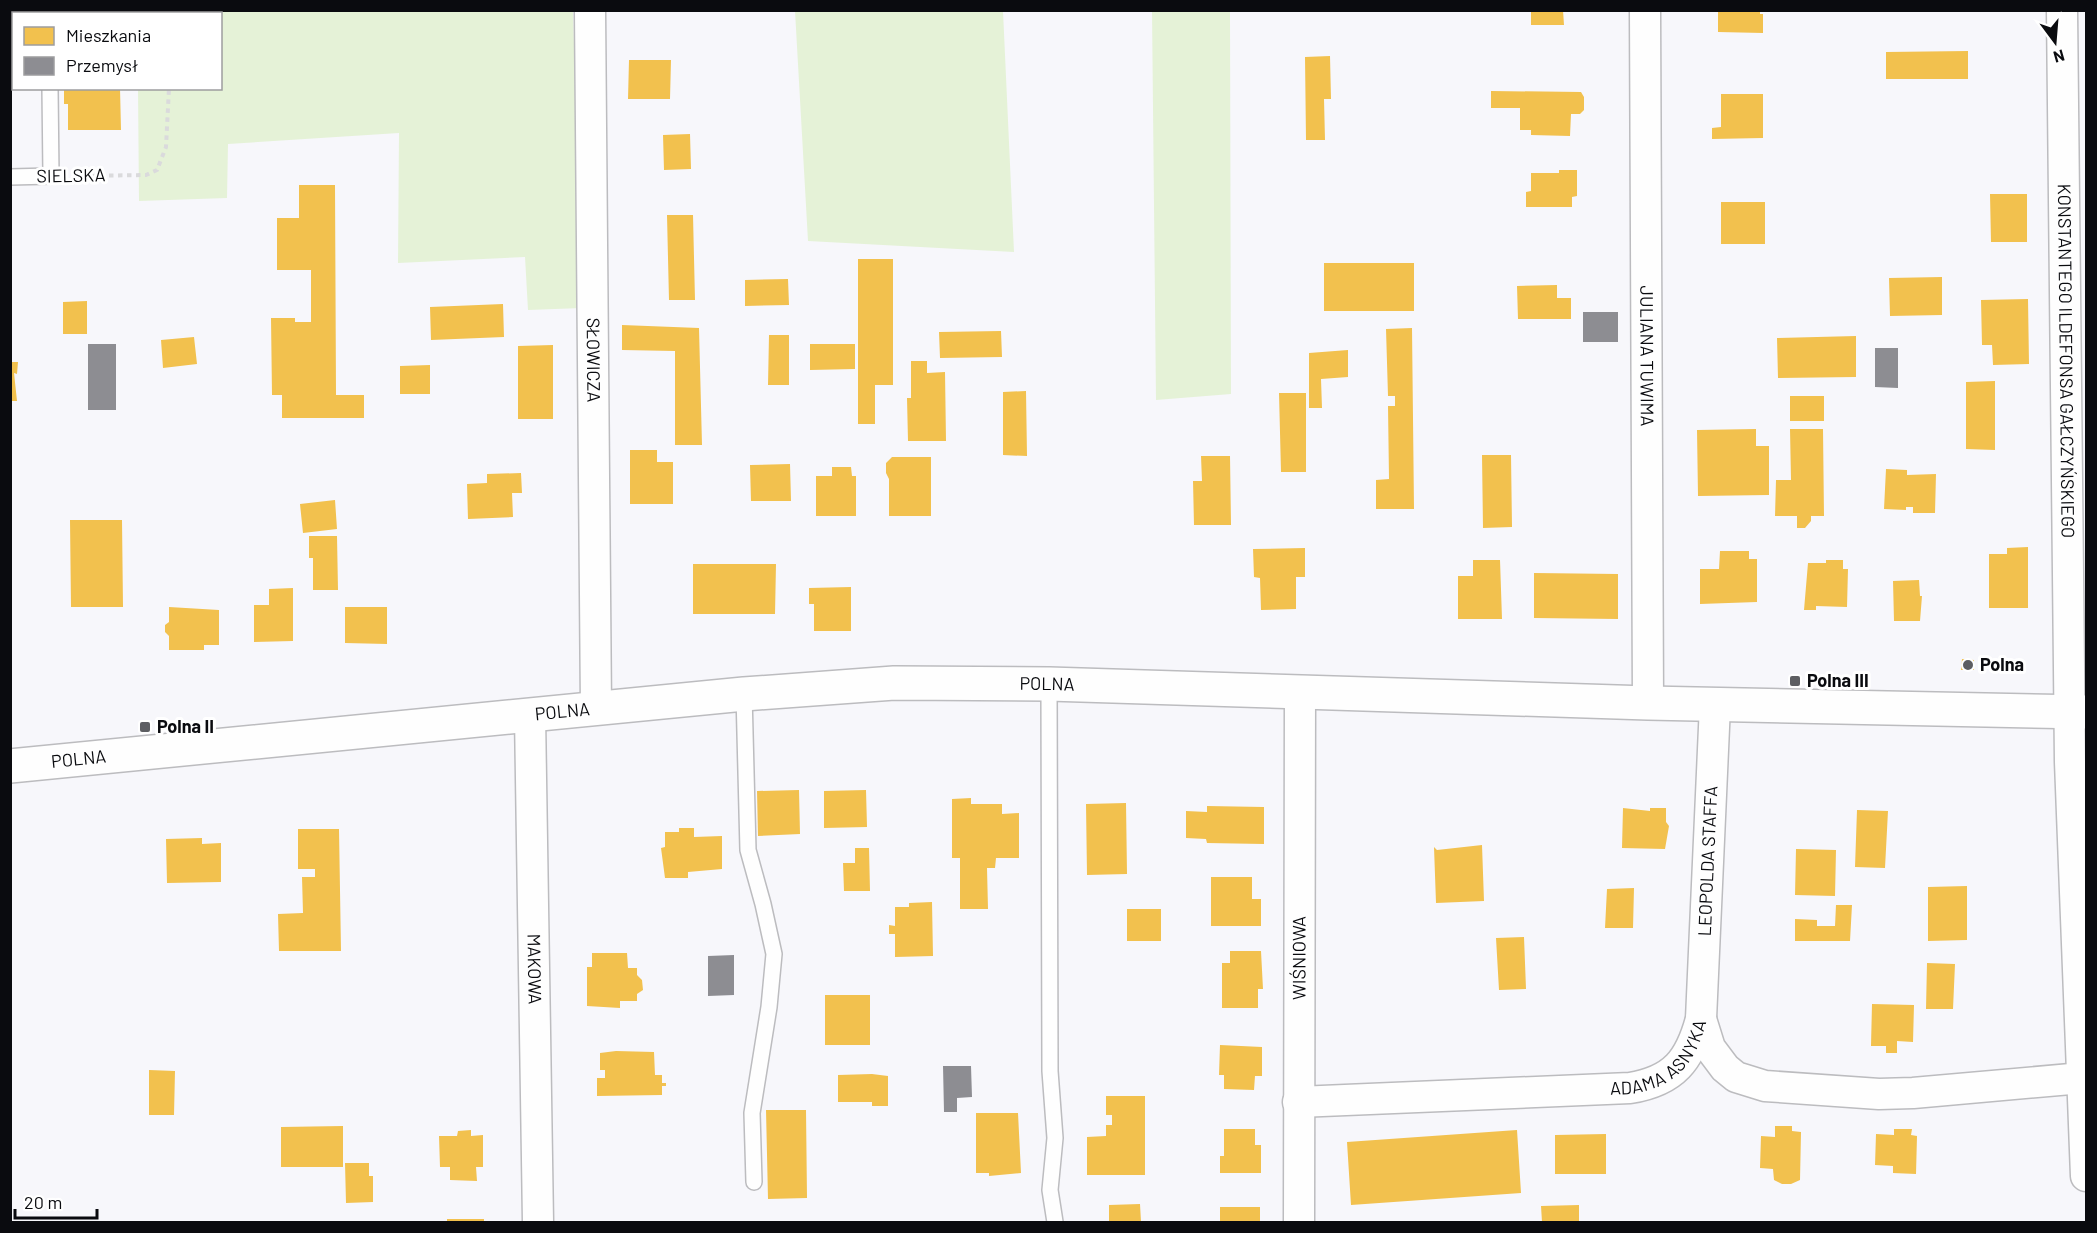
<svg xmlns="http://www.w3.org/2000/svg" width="2097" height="1233" viewBox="0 0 2097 1233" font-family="Barlow,sans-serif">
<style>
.green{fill:#e5f2d7}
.homes{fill:#f2c14e}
.industry{fill:#8d8d92}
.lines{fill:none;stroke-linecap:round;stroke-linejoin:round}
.service-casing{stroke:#bcbcbf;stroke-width:18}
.minor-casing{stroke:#bcbcbf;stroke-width:33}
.tertiary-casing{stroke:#bcbcbf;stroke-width:36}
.path{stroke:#dadadc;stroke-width:4;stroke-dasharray:4.5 4.5;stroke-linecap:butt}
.service{stroke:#fefefe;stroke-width:15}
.minor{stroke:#fefefe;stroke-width:30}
.tertiary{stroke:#fefefe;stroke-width:33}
.poi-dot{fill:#5d5e62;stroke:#fff;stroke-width:2}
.labels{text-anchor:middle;stroke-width:6;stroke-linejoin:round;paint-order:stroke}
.street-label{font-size:18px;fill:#0a0b0f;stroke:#fff}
.poi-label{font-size:18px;font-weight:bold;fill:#0a0b0f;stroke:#fff;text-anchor:start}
</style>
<rect width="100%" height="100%" fill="#f7f7fb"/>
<path class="green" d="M137 11H573L582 308 528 310 525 257 398 263 399 133 228 144 227 198 139 201 138 89 220 88V14H137Z
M795 11H1003L1014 252 808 241Z
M1152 11H1230L1231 394 1156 400Z"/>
<path class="homes" d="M68 10H120V14H68Z
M1531 10H1563L1564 25H1531Z
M1718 10H1760V14H1763V33L1718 32Z
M1968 51V79H1886V52Z
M1330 56 1331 99H1324L1325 140H1306L1305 57Z
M629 60H671L670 99H628Z
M68 88H120L121 130H68V104H64V89Z
M1491 91 1581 92 1584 97V110L1580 114H1571L1570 136 1531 135V130H1520V108H1491Z
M1721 94H1763V138L1712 139V128L1721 127Z
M690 134 691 169 664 170 663 135Z
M1559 170H1577V196L1572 197V207H1526V192L1531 191V173H1559Z
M299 185H335L336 395H364V418H282V395H272L271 318H295V322H311V270H277V218H299Z
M1990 194H2027V242H1991Z
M1721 202H1765V244H1721Z
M667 215H693L695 300H669Z
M858 259H893V385H875V424H858Z
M1324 263H1414V311H1324Z
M1942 277V315L1890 316 1889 278Z
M788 279 789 305 745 306V280Z
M1557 285V298H1571V319H1518L1517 286Z
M2028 299 2029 364 1993 365 1992 345H1982L1981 300Z
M87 301V334H63V302Z
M503 304 504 337 431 340 430 307Z
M622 325 699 328 702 445H675V351L622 350Z
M1412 328 1414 509H1376V480L1389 479 1388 406H1395V396H1388L1386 329Z
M1001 331 1002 357 940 358 939 332Z
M769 335H789V385H768Z
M1856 336V377L1778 378 1777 338Z
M194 337 197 364 163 368 161 340Z
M810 344H855V369L810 370Z
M553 345V419H518V346Z
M1348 350V377L1321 379 1322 408H1309V353Z
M911 361H927V373L945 372 946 441H908L907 398H911Z
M10 362H18L17 374 14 373 17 401H10Z
M430 365V394H400V366Z
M1995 381V450L1966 449V382Z
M1026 391 1027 456 1003 455V392Z
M1279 393H1306V472H1281Z
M1790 396H1824V421H1790Z
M1756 429V446H1769V495L1698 496 1697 430Z
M1790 429H1823L1824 516H1811V521L1805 528H1797V516H1775L1776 480H1791Z
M630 450H657V462H673V504H630Z
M1482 455H1511L1512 527 1483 528Z
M1201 456H1230L1231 525H1194L1193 481H1202Z
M892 457H931V516H889V479L886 473V463Z
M790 464 791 501H751L750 465Z
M832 467H851L852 476H856V516H816V476H832Z
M1886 469 1907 470V475L1936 474 1935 513H1913V507H1906V510L1884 509Z
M521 473 522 493H512L513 517 468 519 467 484 487 483V474Z
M335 500 337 529 303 533 300 504Z
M70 520H122L123 607H71Z
M309 536H337L338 590H313V558H309Z
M2028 547V608H1989V554H2007V548Z
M1305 548V577H1296V609L1261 610 1260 578 1254 577 1253 549Z
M1720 551H1749V559H1757V602L1700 604V569H1719Z
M1473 560H1500L1502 619H1458V576H1473Z
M1826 560H1843V569H1848L1847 607 1816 606V610H1804L1808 563H1826Z
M693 564H776L775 614H693Z
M1534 573 1618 574V619L1534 618Z
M1919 580 1920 596H1922L1920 621H1894L1893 581Z
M851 587V631H814V604H809V588Z
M293 588V641L254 642V605H269V589Z
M169 607 219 610V645H204V650H169V636L165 632V625L169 622Z
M345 607H387V644L345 643Z
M1962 659 1974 660V670H1961Z
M799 790 800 834 758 836 757 791Z
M866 790 867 827 824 828V791Z
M971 798V804H1002V814L1019 813V858H996L995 868H987L988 909H960V858H952V799Z
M1126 803 1127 874 1087 875 1086 804Z
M1207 806 1264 807V844L1207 843 1206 839 1186 838V811L1207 812Z
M1623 808 1650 811V808H1666V822L1669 826 1665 849 1622 848Z
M1857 810 1888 811 1885 868 1855 867Z
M679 828H694V837L722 836V869L688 872V878H665L661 848 665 847V832H679Z
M298 829H339L341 951H279L278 914 303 913 302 877H315V869H298Z
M202 838V844L221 843V882L167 883 166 839Z
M1482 845 1484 901 1436 903 1434 847 1437 850Z
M855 848H869L870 891H844L843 863H855Z
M1796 849 1836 850 1835 896 1795 895Z
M1211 877H1252V899H1261V926H1211Z
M1967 886V940L1928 941V887Z
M1634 888 1633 928H1605L1607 889Z
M932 902 933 956 895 957V934H889V925L895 926V907H909V903Z
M1836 905H1852L1850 941H1795V919L1817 920V926H1835Z
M1127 909H1161V941H1127Z
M1524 937 1526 989 1499 990 1496 938Z
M1230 951H1261L1263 989H1258V1008H1222V963H1230Z
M592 953H627L628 968H637V975L642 980 643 990 637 994V1001H620V1008L587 1006V967H592Z
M1927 963 1955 964 1953 1009H1926Z
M825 995H870V1045H825Z
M1872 1004 1914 1005 1913 1042 1897 1041V1053H1886V1046H1871Z
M1220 1045 1262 1047V1076H1255L1254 1090 1224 1089V1075H1219Z
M616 1051 654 1052 655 1075H662V1083H666V1086H662V1095L597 1096V1078H605V1070H600V1053Z
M149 1070 175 1071 174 1115H149Z
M872 1074 888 1076V1106H872V1102H838V1075Z
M1106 1096H1145V1175H1087V1137L1106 1136V1125H1112V1115H1106Z
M766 1110H806L807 1198 768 1199Z
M976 1113H1018L1021 1173 989 1176V1173H976Z
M343 1126V1167H281V1127Z
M1775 1126H1792V1131L1801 1132 1800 1180 1791 1184H1782L1774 1180 1773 1169 1760 1168 1761 1136 1775 1137Z
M1224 1129H1255V1145H1261V1173H1220V1156H1224Z
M1894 1129H1912L1911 1135 1917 1136 1916 1174 1893 1173V1166L1875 1165 1876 1134 1894 1135Z
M471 1130V1136L483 1135V1167H476L477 1181 450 1180V1167H440L439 1136H457L458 1131Z
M1517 1130 1521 1193 1351 1205 1347 1142Z
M1606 1134V1174H1555V1135Z
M345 1163H369V1176H373V1202L346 1203Z
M1140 1204 1141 1222H1109V1205Z
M1579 1205V1222H1542L1541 1206Z
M1220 1207H1260V1222H1220Z
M447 1219H484V1222H447Z"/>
<path class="industry" d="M1583 312H1618V342H1583Z
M88 344H116V410H88Z
M1875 348H1898V388L1875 387Z
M734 955V995L708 996V956Z
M943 1066H971L972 1097 957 1098V1112H944Z"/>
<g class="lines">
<defs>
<path id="service" d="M49 10V14
M10 177 51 176 50 88
M1049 684 1050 1071 1055 1138 1050 1190 1055 1222
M744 694 748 850 763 904 774 954 769 1007 752 1113 754 1182"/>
<g id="minor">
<path id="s1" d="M590 10 596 709"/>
<path id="s2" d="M1645 10 1648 703"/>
<path id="s3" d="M2062 10 2070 762 2086 1176"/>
<path id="s4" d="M530 715 538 1222"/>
<path d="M1701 1019 1710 1048 1725 1068 1736 1077 1765 1086 1879 1094 1913 1093 2082 1078"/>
<path id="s5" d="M1298 1102 1630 1088C1674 1081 1690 1060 1701 1019L1715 705"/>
<path id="s6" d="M1299 1222 1300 693"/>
</g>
<g id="tertiary">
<path id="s7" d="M10 766 744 694 894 683 1049 684 1648 703 2086 712"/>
</g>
</defs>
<use href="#service" class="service-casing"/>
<use href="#minor" class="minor-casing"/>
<use href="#tertiary" class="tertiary-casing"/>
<path class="path" d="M73 176 146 175 157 170 166 147 169 88"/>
<use href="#service" class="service"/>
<use href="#minor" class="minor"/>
<use href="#tertiary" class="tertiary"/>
</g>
<g class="poi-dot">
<circle cx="1968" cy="665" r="6"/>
<rect x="1789" y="675" width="12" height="12" rx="3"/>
<rect x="139" y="721" width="12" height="12" rx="3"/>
</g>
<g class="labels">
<g class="street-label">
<text transform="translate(71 176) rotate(-1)" y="6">SIELSKA</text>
<text dy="6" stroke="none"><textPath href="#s2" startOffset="346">JULIANA TUWIMA</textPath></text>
<text dy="6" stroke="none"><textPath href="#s1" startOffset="350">SŁOWICZA</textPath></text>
<text dy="6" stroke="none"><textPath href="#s3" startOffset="351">KONSTANTEGO ILDEFONSA GAŁCZYŃSKIEGO</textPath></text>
<text dy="6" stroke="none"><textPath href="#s7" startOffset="1041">POLNA</textPath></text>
<text dy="6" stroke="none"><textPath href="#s7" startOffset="555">POLNA</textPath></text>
<text dy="6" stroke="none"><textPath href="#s7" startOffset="69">POLNA</textPath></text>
<text dy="6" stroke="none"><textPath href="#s5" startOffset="597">LEOPOLDA STAFFA</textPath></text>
<text dy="6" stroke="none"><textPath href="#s6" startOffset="264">WIŚNIOWA</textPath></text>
<text dy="6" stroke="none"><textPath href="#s4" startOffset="254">MAKOWA</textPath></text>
<text dy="6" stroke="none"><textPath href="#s5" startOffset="375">ADAMA ASNYKA</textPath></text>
</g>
<g class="poi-label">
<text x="1980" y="671">Polna</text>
<text x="1807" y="687">Polna III</text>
<text x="157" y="733">Polna II</text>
</g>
</g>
<rect width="2097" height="1233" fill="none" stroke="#0a0b0f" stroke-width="24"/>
<rect x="12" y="12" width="210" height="78" fill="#ffffff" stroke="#9d9d9f" stroke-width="1.5"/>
<rect x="24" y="27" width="30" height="18" fill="#f2c14e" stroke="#9d9d9f" stroke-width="1.5"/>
<text x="66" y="42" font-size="18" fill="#0a0b0f">Mieszkania</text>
<rect x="24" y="57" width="30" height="18" fill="#8d8d92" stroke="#9d9d9f" stroke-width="1.5"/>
<text x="66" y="72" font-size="18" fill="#0a0b0f">Przemysł</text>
<g transform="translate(2055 42) rotate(164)" stroke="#ffffff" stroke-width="4.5" paint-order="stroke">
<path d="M0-4.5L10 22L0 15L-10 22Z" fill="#0a0b0f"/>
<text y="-9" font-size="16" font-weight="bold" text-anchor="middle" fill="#0a0b0f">N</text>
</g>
<path d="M15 1209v9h82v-9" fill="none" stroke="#0a0b0f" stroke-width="3"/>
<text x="24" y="1209" font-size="18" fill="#0a0b0f" stroke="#ffffff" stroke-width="4.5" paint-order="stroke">20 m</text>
</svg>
